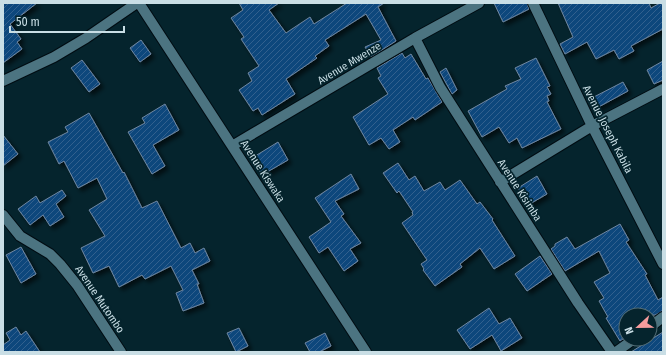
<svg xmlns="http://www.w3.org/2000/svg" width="666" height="355" viewBox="0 0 666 355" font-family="'Fira Sans Condensed',sans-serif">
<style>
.building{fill:url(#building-hatch);stroke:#6f87a1;filter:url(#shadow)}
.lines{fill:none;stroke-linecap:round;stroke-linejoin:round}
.minor-casing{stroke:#000c12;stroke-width:12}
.minor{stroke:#4c7481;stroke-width:10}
.labels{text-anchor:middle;stroke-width:3.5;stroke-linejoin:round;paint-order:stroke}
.street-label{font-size:11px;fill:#c9dee5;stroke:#05242d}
</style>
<defs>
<pattern id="building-hatch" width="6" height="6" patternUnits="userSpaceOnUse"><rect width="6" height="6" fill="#11477c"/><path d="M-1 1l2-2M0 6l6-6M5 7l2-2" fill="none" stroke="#32618e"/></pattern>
<filter id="shadow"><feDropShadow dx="3.5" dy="3.5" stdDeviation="2" flood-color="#0009"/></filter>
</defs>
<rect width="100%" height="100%" fill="#05242d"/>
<path class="building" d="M3 3H37L10 24 21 39 17 42 22 49 3 63Z
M239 3H279L269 10 286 33 310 17 314 24 347 3H384L378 7 396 41 371 57 365 47 381 40 366 14 325 40 329 46 315 56 317 58 286 79 295 94 262 115 258 108 253 111 239 90 252 81 248 73 259 66 241 39 244 37 231 18 243 10Z
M494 3H527L529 9 503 22Z
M558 3H649L651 8 660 3H663V29L631 46 634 51 619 59 614 50 596 59 587 42 565 54 560 44 573 37Z
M141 40 151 54 140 62 130 48Z
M402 53 405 58 411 54 426 79 428 78 442 102 415 120 413 117 393 130 400 142 389 149 381 138 369 145 353 117 388 94 378 78 381 76 377 68Z
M536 58 550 86 547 87 551 94 547 96 549 101 547 102 561 129 522 148 517 138 509 143 499 127 482 137 468 111 507 89 505 86 521 79 515 68Z
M82 60 100 84 89 92 71 68Z
M663 61V80L654 84 647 70Z
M446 68 457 90 452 94 440 72Z
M623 82 628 91 593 110 588 100Z
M165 104 179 130 153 145 165 166 152 174 128 132 145 123 142 118Z
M89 113 123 173 124 172 142 208 157 201 181 248 190 243 195 253 204 248 210 261 192 270 199 284H197L204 303 183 311 176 293 183 290 171 266 145 279 142 275 119 287 109 266 93 273 81 248 105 236 89 210 107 199 97 178 78 188 64 161 59 164 48 142 68 132 65 127Z
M3 135 18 154 3 166Z
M278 142 288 160 262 175 252 158Z
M398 163 409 180 415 176 424 191 440 182 445 190 460 180 477 204 480 202 493 219 492 220 515 256 494 269 480 248 460 264 462 267 435 286 423 270 424 269 421 264 427 260 402 223 413 215 412 212H413L399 191 397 193 383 173Z
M351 174 359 189 335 201 344 214 341 216 361 243 350 249 358 261 344 271 328 247 319 253 309 237 331 222 315 198Z
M537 176 547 194 528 205 518 188Z
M62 190 66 196 56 204 64 217 50 226 43 215 30 225 18 209 36 196 40 203Z
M620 224 629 240 626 242 647 274 645 275 658 300 663 297V311L655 315H626V337L620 341 606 318 608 317 599 301 604 298 594 282 610 273 599 251 565 271 551 249 555 246V244L567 237 575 249Z
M21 247 36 274 21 283 6 255Z
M540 256 552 274 527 291 515 274Z
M489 308 499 324 510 318 522 338 501 351 492 335 470 349 457 330Z
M16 327 21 335 26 331 40 352H3V345L10 340 6 333Z
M239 328 248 346 236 352 227 333Z
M663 332V352H631Z
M325 333 331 346 319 352H310L305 343Z"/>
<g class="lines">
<defs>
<path id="minor" d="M139 3 366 352
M533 3 592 126 663 264
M415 38 440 87 578 303 612 352
M3 81 54 57 86 38 137 3
M232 146 415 38 479 3
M500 182 592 126 663 89
M3 215 20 236 50 254 60 264 77 285 121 352
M650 327 663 317
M616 352 634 339"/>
</defs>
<use href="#minor" class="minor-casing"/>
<use href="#minor" class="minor"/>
</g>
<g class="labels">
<g class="street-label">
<text transform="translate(349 63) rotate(-31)" y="4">Avenue Mwenze</text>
<text transform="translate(608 129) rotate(63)" y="4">Avenue Joseph Kabila</text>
<text transform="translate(263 171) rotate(57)" y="4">Avenue Kiswaka</text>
<text transform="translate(520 190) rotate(57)" y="4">Avenue Kisimba</text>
<text transform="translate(100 299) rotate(56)" y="4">Avenue Mutombo</text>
</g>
</g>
<rect width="666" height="355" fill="none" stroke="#c9dee5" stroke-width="8"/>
<g transform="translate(638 327) rotate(248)"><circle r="19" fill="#05242d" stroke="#536e77"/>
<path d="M0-3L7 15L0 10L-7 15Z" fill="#f59b9c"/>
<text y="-6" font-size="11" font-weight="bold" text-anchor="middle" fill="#c9dee5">N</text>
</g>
<path d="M10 26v6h114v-6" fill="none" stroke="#c9dee5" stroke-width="2"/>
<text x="16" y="26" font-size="12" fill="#c9dee5" stroke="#05242d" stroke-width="3" paint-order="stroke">50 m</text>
</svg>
